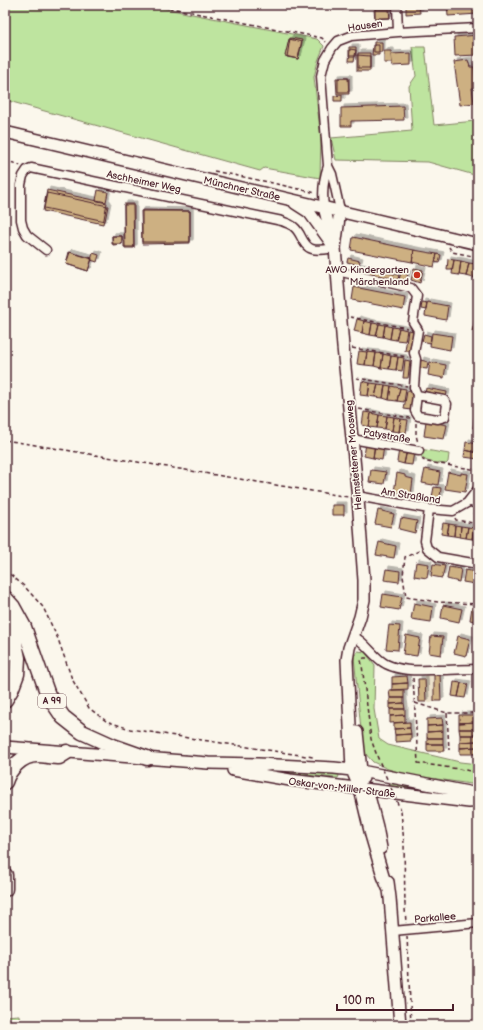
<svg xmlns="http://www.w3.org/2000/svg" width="483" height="1030" viewBox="0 0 483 1030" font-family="'Balsamiq Sans',sans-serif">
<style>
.built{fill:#ede2cc}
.green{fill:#bee49f;stroke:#848265}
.building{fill:#cdb082;stroke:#4a1f2b;filter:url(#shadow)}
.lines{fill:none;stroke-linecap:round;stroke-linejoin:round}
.lane-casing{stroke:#4a1f2b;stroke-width:7}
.street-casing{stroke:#4a1f2b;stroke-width:11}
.secondary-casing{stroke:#4a1f2b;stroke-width:14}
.highway-casing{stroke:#4a1f2b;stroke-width:17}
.path{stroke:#4a1f2b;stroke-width:1.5;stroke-dasharray:4 3;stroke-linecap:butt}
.lane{stroke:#fbf7ec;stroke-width:4}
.street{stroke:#fbf7ec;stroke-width:8}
.secondary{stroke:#fbf7ec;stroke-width:11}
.highway{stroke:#fbf7ec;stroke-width:14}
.path-bridge{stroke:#4a1f2b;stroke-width:1.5;stroke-dasharray:4 3;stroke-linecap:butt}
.poi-dot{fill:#c8321e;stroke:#fbf7ec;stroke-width:1.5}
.labels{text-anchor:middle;stroke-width:3.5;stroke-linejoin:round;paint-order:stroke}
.shield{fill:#fbf7ec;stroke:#7f6065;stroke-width:1}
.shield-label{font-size:9px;font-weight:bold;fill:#4a1f2b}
.street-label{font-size:10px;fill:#4a1f2b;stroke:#fbf7ec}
.poi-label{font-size:10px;fill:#4a1f2b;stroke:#fbf7ec;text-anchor:end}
</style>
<defs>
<filter id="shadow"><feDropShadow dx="3" dy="-3" stdDeviation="0" flood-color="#0004"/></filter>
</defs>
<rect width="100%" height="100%" fill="#fbf7ec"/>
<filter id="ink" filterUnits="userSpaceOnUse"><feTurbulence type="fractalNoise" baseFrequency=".025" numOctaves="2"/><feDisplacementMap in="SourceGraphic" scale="8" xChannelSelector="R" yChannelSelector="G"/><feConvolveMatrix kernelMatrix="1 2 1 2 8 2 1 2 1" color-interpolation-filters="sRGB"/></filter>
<g filter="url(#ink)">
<path class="built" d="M425 674H440L441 701H434V702H419L418 679H425Z"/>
<path class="green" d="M5 5H147L317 39 324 46 318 61 314 77 321 139 320 178 264 168 260 171 5 100Z
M412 47H425L434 125 476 121 478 126V176L428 162 336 160 331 138 412 131 409 86 416 76Z
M420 449 449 454 448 462 446 464C439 463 424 463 421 456 421 455 420 450 420 449Z
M358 651 365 652 375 665 374 709 379 739 388 745 460 762 478 764V785L409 775 388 769 373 762 363 751 354 656Z
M277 771 339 773V776L338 778H335L277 772Z
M392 784 461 794 464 796 388 788V786Z
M19 1015 20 1025H5V1016Z"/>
<path class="building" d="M330 5H352V9L330 8Z
M331 5H354L353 8 331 7Z
M406 5H419L420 13 406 14Z
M447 5H478V14L448 16Z
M375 8H390V18H375Z
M374 10H389L390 18 375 19Z
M478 35V55L455 56 454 37Z
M290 38 302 40 298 59 287 57Z
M289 39 302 42 298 59 285 56Z
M374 42H382V52H374Z
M373 45H379V55H372Z
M349 47H356V56H349Z
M350 49 356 50 354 61H349Z
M384 51H391L392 63H384Z
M358 53H370V68H358Z
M411 53V65L392 66 391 54Z
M357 55 370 56V71H357Z
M468 60 470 67H474L477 88H472L474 103 460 105 454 62Z
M336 78H348L349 94H337Z
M338 78H349V92H338Z
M342 95V101H334V96Z
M403 106 404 120 351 121V126H341V108Z
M47 190 107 203 103 224 43 211Z
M98 190 108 192 106 202 96 200Z
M47 193 108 206 105 221 44 208Z
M124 204H134V247H124Z
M124 205H133L134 248H125Z
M142 210 190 211V242H142Z
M141 211H190V243L142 244Z
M112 236H122V244H112Z
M112 236H122V244L113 245Z
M353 237 414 250 412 262 351 250Z
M414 250 437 254 434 267 412 262Z
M69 252 92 258 88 271 66 264Z
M70 252 92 259 88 271 66 264Z
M93 253 99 255 97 262 91 260Z
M437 254 441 255 439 263 435 262Z
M348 258 360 261 359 265 347 262Z
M448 259 454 260 452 270H447Z
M454 260 461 261 459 275 452 274Z
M461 261 469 263 466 276 459 275Z
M469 263 476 264 474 278 466 276Z
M476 264H478V278H474Z
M355 266 399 275 398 280 354 271Z
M414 268 423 270 420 283 411 280Z
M401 273 408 274 406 281 399 279Z
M354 287 405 297 403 310 352 300Z
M422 302 427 303 426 310 421 309Z
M427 302 448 306 446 320 425 316Z
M475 317H478V325L474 324Z
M357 319 364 321 362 333 354 331Z
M364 321 372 323 370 335 362 333Z
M372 323 379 324 376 336 370 335Z
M379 324 385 325 383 337 376 336Z
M474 324 478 325V332L472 331Z
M385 325 392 327 390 339 383 337Z
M392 327 399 328 396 340 390 339Z
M399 328 407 330 405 341 396 340Z
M408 330 414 331 410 351H405Z
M432 333 452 336 450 350 430 346Z
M424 334 431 336 430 343 422 341Z
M476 348 478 349V356H475Z
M359 351 367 352 365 365 357 364Z
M367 352 376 353 374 366 365 365Z
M376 353 383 354 381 368 374 366Z
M383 354 391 356 389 369 381 368Z
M391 356 398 357 396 370 389 369Z
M398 357 404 358 402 371 396 370Z
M405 360 410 361 408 378H403Z
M421 360 428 362 427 369 419 368Z
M430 362 446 365 444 378 428 375Z
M362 381 370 383 368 396 360 395Z
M370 383 378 384 375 397 368 396Z
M378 384 385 385 383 398 375 397Z
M385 385 391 386 389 400 383 398Z
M391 386 400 388 397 401 389 400Z
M400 388 406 389 404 402 397 401Z
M426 388 447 392 446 398 425 394Z
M407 391 414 392 411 410 404 409Z
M364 412 371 413 369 427 362 425Z
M371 413 379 415 377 428 369 427Z
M475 413 478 414V421L474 420Z
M379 415 387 416 385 429 377 428Z
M387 416 394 417 392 431 385 429Z
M394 417 401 419 399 432 392 431Z
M401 419 408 420 406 433 399 432Z
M474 420 478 421V429L473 428Z
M426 421 447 425 444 439 424 436Z
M466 442 478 444V453L465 450Z
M366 443 375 444 373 458 364 456Z
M375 444 384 446 382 460 373 458Z
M399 449 407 450 404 464 397 462Z
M407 450 414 452 412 465 404 464Z
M465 450 478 453V459L464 457Z
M425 469 440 472 438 485 433 484V485L422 483Z
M371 470 386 472 384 484 369 482Z
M448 472 461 475V473L468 474 465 492 445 489Z
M397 473 405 475V477L413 479 411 495 394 492Z
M434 487 441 488 440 499 432 497Z
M332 505H344V515H332Z
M475 508 478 509V516L473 514Z
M378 510 394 514 391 527 375 524Z
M401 518 417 521 415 533 399 529Z
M443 523 449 524 447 535 441 534Z
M449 524 455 525 454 536 447 535Z
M455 525 461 526 460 537 454 536Z
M461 526 468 527 466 538 460 537Z
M468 527 474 528 472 539 466 538Z
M474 528 478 529V540L472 539Z
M379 542 396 546 394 558 376 555Z
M416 562 429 564 427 578 414 576Z
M433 564 445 566 442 578 431 576Z
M449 567 461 569 459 582 447 579Z
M386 569 400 571 399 582 384 580Z
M465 570 477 572 475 584 463 582Z
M383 594 402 597 399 610 381 607Z
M414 603 433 607 431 622 411 619Z
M443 605 462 609 459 622 441 618Z
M472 607 478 608V622L470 620Z
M389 625 400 626 398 650 386 649Z
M406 635 420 638 417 656 403 654Z
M431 636 443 637 441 655 429 653Z
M458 636 470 639 466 656 454 653Z
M434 674H440L441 701H434Z
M407 676 408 683 392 684V677Z
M418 679H425L426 702H419Z
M454 682 461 683 458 697 452 696Z
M408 683V689L392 690V684Z
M461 683 468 684 465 698 458 697Z
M389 690H404V698H390Z
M390 698H404V703L390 704Z
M404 703 405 709H390V704Z
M390 709H405V715L390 716Z
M405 715V722L390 723V716Z
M459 715H475V722L459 723Z
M442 718 443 725 427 726V719Z
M410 722V728L394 729V723Z
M475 722 476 729H459V723Z
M443 725V731L427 732V726Z
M410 728 411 734 395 735 394 729Z
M459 729H476V735H460Z
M443 731V738H427V732Z
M411 734V741L395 742V735Z
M460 735H476V741L460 742Z
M427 738H443V744H427Z
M476 741V747L460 748V742Z
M427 744H443L444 751H427Z
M476 747V754H460V748Z"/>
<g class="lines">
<defs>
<path id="lane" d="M467 503 478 506"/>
<path id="street" d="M397 5 398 32
M324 207C322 192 323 180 328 166
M340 210 332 174 328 166 321 76 325 60 332 48 338 41 351 36 398 32 478 28
M46 250 27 235 23 228 21 220V185L23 176 27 170 31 168 282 221C286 223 291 224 294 227 302 233 302 246 312 249 319 251 328 249 335 248
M337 271 411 288 417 296 413 322 418 330 414 353 416 359 414 387 417 395 415 411 418 416 438 419 445 417 447 404 444 400 417 395
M352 439 419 451
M357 496 429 509 453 511 467 503 478 489
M429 509 425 541 427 548 438 557 478 564
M353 636C366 642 373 657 386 664 402 672 420 670 438 670 451 670 465 669 478 669
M393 931 478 923"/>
<path id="secondary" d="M5 132 478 244
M295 203 309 212 335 248
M324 207 333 242
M340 210 335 248 337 271 343 347 358 499 364 580V600L360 617 349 648 347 660 352 770 360 789 371 835 383 876 388 888
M357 732 361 771 363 778
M5 747 208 763 258 764 334 768 361 771 478 794
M233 770 290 780 469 802 478 801
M370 800 377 827 381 848
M388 882 390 898 400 1025"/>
<path id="highway" d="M5 598 13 607 24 627 48 695 63 717 82 732 113 746 147 758
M5 618 12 629 18 658 17 674 11 690 5 700
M5 782C9 769 22 755 37 755 44 755 52 757 59 757L67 752
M5 875V889"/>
</defs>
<use href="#lane" class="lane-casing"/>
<use href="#street" class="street-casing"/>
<use href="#secondary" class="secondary-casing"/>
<use href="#highway" class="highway-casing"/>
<path class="path" d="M155 5 322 38 326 42
M5 161 18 164 20 166
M214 171 268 182 316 193
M449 247 452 252 478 257
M350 317 407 328
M352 348 408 357
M356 378 407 386
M359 409 410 418
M416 423V435L418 443
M5 440 348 497
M422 458 423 460 427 462 478 470
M455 518 456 520 478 524
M419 551 405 557 403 576 406 597 438 602 478 604
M5 570 24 586 43 607 58 639 72 679 89 708 106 721 130 729 313 757
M367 658H364L361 660 362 665 371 739 377 756
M413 678 418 763 478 772
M415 703 447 713H478
M447 713 449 750
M401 811 404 843 405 908 406 923
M407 936 411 1025"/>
<use href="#lane" class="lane"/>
<use href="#street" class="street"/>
<use href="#secondary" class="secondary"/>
<use href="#highway" class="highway"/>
<path class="path-bridge" d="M377 756 401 811"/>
</g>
</g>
<circle class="poi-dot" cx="417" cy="275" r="4"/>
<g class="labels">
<rect class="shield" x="38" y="694" width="28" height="14" rx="3"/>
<g class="shield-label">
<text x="52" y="704">A 99</text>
</g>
<g class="street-label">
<text transform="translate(365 25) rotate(-8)" y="4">Hausen</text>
<text transform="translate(144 181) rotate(12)" y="4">Aschheimer Weg</text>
<text transform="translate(242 188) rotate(13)" y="4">Münchner Straße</text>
<text transform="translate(387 435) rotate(10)" y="4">Patystraße</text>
<text transform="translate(353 455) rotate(-95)" y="4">Heimstettener Moosweg</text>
<text transform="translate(411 495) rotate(9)" y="4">Am Straßland</text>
<text transform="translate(342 787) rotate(7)" y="4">Oskar-von-Miller-Straße</text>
<text transform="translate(435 917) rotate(-5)" y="4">Parkallee</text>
</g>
<g class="poi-label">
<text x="409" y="273">AWO Kindergarten<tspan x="409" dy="12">Märchenland</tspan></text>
</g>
</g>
<rect width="483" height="1030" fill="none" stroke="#fbf7ec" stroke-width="20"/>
<rect x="10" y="10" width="463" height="1010" fill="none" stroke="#4a1f2b" stroke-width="1.5" filter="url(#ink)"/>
<path d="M337 1004v6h116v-6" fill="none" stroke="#4a1f2b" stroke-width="2"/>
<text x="343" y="1004" font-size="12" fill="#4a1f2b" stroke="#fbf7ec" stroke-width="3" paint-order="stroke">100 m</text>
</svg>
